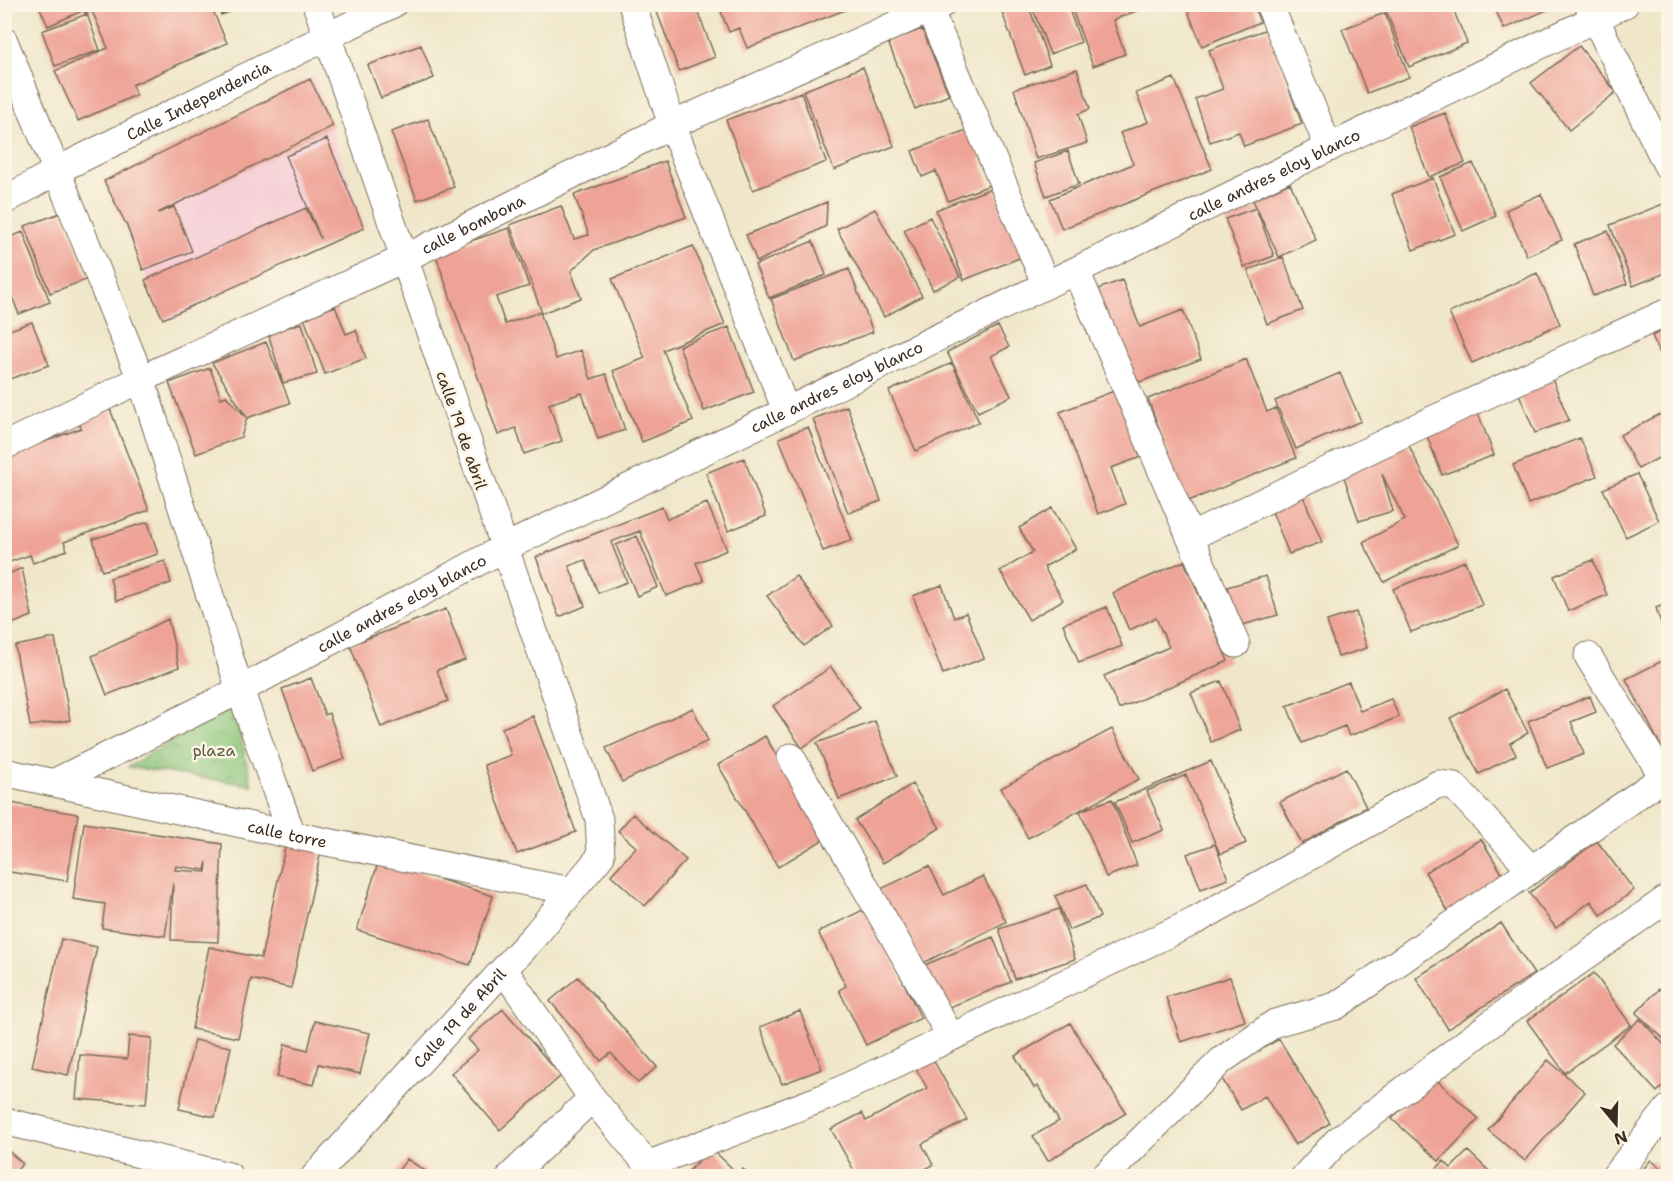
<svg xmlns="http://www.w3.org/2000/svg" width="1673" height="1181" viewBox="0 0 1673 1181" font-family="'Shantell Sans',sans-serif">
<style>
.built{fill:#f6cfd7}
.park{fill:url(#park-crowns);stroke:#63784c;stroke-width:1.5}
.building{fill:#eea396;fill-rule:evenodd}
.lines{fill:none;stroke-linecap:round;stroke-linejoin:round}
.street-casing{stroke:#7a6c5a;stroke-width:29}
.street{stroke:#fff;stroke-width:27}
.labels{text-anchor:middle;stroke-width:5;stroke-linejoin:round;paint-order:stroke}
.street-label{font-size:16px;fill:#3b2a1e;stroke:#fcf5e5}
.park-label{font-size:16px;fill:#53593a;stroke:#fcf5e5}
</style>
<defs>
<pattern id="park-crowns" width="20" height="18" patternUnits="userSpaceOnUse" patternTransform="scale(1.5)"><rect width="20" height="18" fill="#8bc67b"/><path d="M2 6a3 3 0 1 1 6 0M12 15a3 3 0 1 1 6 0" fill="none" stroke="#73a164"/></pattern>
</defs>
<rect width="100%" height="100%" fill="#fcf5e5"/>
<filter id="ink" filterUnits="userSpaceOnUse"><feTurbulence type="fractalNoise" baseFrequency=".0167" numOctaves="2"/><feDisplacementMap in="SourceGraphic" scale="12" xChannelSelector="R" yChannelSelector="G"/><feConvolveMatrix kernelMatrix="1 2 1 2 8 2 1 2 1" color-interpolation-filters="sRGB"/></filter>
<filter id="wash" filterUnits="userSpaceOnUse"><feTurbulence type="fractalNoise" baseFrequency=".008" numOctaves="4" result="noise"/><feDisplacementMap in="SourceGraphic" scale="24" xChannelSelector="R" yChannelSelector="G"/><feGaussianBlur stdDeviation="1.35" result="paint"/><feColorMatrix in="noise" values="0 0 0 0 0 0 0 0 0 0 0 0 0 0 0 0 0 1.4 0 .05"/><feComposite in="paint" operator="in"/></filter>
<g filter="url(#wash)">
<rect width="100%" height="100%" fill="#f0e7ca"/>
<path class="built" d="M314 75 363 223 167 321 105 184Z"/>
<path class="park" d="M233 705 252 785 128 767Z"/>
<g id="blocks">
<path class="building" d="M38 4H123L126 11 141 4H170L172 10 185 4H210L227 43 132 85 136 95 78 121 55 71 108 48 92 11 85 13 84 10 48 26Z
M217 4H250V5L221 15Z
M654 4H695L715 57 679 71Z
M718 4H858V5L747 48 739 28 729 32Z
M999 4H1028L1050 65 1025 75Z
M1031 4H1067L1081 42 1050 54Z
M1070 4H1134L1136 11 1113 20 1125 54 1093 66Z
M1185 4H1253L1260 22 1202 46Z
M1393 4H1451L1467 43 1409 67 1385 8Z
M1493 4H1560L1504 29Z
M1385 13 1409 77 1367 93 1342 29Z
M87 14 100 50 55 66 42 31Z
M922 29 949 95 915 109 888 42Z
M1267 29 1302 124 1244 146 1239 132 1210 142 1195 99 1223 89 1209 50Z
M421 45 434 78 381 98 368 65Z
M1579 46 1616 92 1569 130 1531 83Z
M863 67 894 146 834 170 803 91Z
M1077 69 1090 109 1078 114 1087 143 1036 159 1014 89Z
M1174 78 1212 169 1062 229 1050 199 1133 164 1120 133 1148 122 1136 93Z
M310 79 333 126 158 213 174 207 192 251 143 270 127 226 104 181Z
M801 92 826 162 753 190 726 120Z
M1445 113 1465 163 1429 177 1409 127Z
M428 119 454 187 417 200 391 132Z
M969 129 990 185 948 201 936 171 922 177 912 151Z
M327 139 364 228 163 319 145 280 306 208 321 239 286 156Z
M1068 151 1079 184 1046 196 1034 163Z
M665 161 686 217 594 250 571 271 581 298 542 313 510 225 561 206 574 239 589 235 574 195Z
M1473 163 1496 216 1463 231 1440 177Z
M1433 178 1455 234 1413 250 1392 194Z
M1290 183 1316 240 1279 257 1253 200Z
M994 187 1022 257 964 280 936 210Z
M1541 194 1562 240 1527 256 1506 210Z
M827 202 826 226 757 262 746 235Z
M1668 202V272L1633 286 1610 225Z
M1256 208 1274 256 1244 267 1225 219Z
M875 209 922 296 884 317 837 229Z
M63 212 88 279 50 293 25 226Z
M930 217 960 277 933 290 904 230Z
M509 228 529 286 496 297 505 324 540 312 556 359 581 350 591 379 606 374 625 430 598 439 582 393 549 404 562 441 524 454 516 428 498 435 435 253Z
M1608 231 1627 284 1593 296 1574 244Z
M23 232 50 302 19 314 5 280V239Z
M813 241 826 275 769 298 755 265Z
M693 246 725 324 663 350 693 421 642 442 613 371 645 358 612 279Z
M1283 257 1303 310 1267 324 1248 270Z
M849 269 873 332 794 361 771 299Z
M1537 273 1560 324 1472 363 1449 313Z
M1122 280 1140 327 1183 310 1201 359 1129 386 1093 291Z
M335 306 346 334 356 330 366 358 325 374 304 318Z
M32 322 49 365 4 381V332Z
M302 323 317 374 283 383 268 333Z
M998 326 1009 347 991 356 1011 396 978 412 947 352Z
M729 327 754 392 704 411 679 346Z
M1668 328V369L1652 336Z
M266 342 290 403 247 418 212 363Z
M1246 359 1267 412 1276 408 1296 458 1186 502 1148 399Z
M952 363 979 422 916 451 889 391Z
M210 368 221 398 226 396 247 418 241 437 196 454 169 383Z
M1549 371 1569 420 1535 433 1515 384Z
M1340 373 1361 421 1296 449 1275 401Z
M1119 389 1144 456 1111 468 1125 504 1098 514 1060 412Z
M847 406 881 501 848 513 813 419Z
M110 409 149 510 64 542 67 550 33 563 30 555 4 564V457L81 428 79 421Z
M1668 410V453L1638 469 1620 435Z
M1478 413 1494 455 1442 475 1426 433Z
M808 427 852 540 823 551 779 438Z
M1580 438 1597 476 1528 504 1513 465Z
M1408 444 1458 545 1384 582 1363 542 1405 520 1382 474 1393 511 1359 521 1342 471Z
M744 458 766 516 728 531 706 473Z
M1637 474 1659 521 1626 537 1603 489Z
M1301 491 1322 542 1289 554 1269 504Z
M707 503 727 550 696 563 704 581 666 596 640 531 611 542 627 582 598 593 585 560 569 566 585 606 559 617 536 557 662 507 667 519Z
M1052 508 1076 549 1044 567 1063 600 1029 620 1000 571 1033 552 1019 528Z
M148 522 158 554 102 571 93 539Z
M637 536 658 587 637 596 616 545Z
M1593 560 1607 595 1568 611 1554 576Z
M165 561 171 583 116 601 110 578Z
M1184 561 1228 661 1119 709 1104 676 1169 647 1156 618 1129 630 1113 593Z
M1465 561 1482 605 1411 632 1393 589Z
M22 568 32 616 4 627V576Z
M796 576 833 626 804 646 767 596Z
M1266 576 1278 615 1239 626 1227 587Z
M942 585 954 618 966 613 984 658 943 674 913 596Z
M1668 603V643L1656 608Z
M1107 607 1122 646 1079 663 1063 624Z
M446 609 465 660 437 670 448 701 381 727 350 645Z
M1356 612 1367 648 1338 657 1327 621Z
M168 619 179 667 107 695 92 656Z
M55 638 70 720 30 726 15 646Z
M1668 658V750L1664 752 1626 679Z
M831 667 860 708 802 748 773 706Z
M311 678 325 715 329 713 345 759 312 771 282 689Z
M1221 681 1240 730 1211 742 1191 693Z
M1349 682 1360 711 1391 699 1399 717 1349 736 1345 726 1302 743 1287 706Z
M1505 689 1528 733 1510 743 1516 755 1479 774 1450 718Z
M1590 696 1596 712 1571 722 1584 754 1547 768 1528 721Z
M693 708 708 741 622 782 606 748Z
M533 716 576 832 517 854 484 765 511 755 502 728Z
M875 721 897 776 839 799 817 743Z
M1112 729 1139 779 1028 838 1001 788Z
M765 736 826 838 778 867 718 765Z
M1211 761 1246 843 1220 854 1186 775 1147 791 1164 830 1132 843 1115 802Z
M1346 768 1366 807 1302 844 1280 802Z
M912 784 940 828 883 863 855 820Z
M1112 799 1137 865 1106 877 1080 811Z
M4 802 78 814 67 881 4 871Z
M633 814 686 860 645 906 611 875 636 847 618 831Z
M84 823 222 844 218 942 171 940 173 883 165 936 102 928 105 904 73 899ZM207 862 206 872 175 870 176 866 205 870Z
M1481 839 1506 880 1449 913 1425 872Z
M1597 841 1634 890 1601 915 1591 901 1556 928 1529 893Z
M286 843 321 851 291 988 251 979 238 1038 192 1029 209 947 261 958Z
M1215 844 1228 879 1201 889 1187 854Z
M379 860 493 896 470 965 357 930Z
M929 866 944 895 983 876 1006 922 917 966 879 890Z
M1087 884 1100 917 1069 930 1055 896Z
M867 908 921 1018 866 1045 839 990 846 986 818 932Z
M1059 909 1075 959 1015 979 999 929Z
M1501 923 1534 974 1448 1029 1416 978Z
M993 937 1011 982 940 1011 922 966Z
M61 939 97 947 68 1075 32 1067Z
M1594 973 1631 1025 1565 1073 1527 1021Z
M578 977 657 1067 638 1083 611 1053 601 1061 550 1001Z
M1230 977 1245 1021 1181 1042 1166 997Z
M1659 989 1668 997V1043L1636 1013Z
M503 1009 561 1076 500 1130 451 1073 478 1050 468 1039Z
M800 1011 822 1069 782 1084 760 1027Z
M1640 1019 1668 1049V1081L1657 1092 1613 1044Z
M315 1021 370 1033 360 1074 319 1064 314 1085 277 1077 285 1044 308 1050Z
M1070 1023 1126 1113 1048 1161 1033 1136 1059 1121 1038 1086 1034 1088 1015 1056Z
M129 1036 152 1038 146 1104 76 1099 80 1055 127 1059Z
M1279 1039 1330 1123 1295 1145 1265 1096 1241 1110 1219 1074Z
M194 1040 231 1047 215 1117 179 1109Z
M931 1056 967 1120 922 1144 933 1165 912 1176H857L831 1129 862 1113 866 1121 927 1088 914 1065Z
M1548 1060 1585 1092 1525 1161 1488 1130Z
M1431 1075 1479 1119 1439 1161 1392 1119Z
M4 1147 23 1164 10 1176H4Z
M711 1148 738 1174 743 1169 751 1176H684Z
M1468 1151 1492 1174 1490 1176H1429L1444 1161 1451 1168Z
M407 1159 433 1176H394Z
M1651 1160 1668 1174V1176H1637Z"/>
</g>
</g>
<g filter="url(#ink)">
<use href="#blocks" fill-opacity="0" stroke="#7a6c5a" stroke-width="1.5"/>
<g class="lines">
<defs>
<g id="street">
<path d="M632 4 672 125 786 410"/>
<path d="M927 4 1046 285"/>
<path d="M1269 4 1329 148"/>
<path d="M1588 4 1668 167"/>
<path d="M4 41 141 379 240 690 292 835"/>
<path id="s1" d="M4 201 58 170 393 4"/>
<path d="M1076 271 1236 644"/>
<path id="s2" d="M4 446 141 379 403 259 672 125 942 4"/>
<path d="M1190 537 1419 426 1668 312"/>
<path d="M1588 656 1664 778"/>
<path d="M791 757 951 1037"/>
<path id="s3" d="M4 772 292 835 571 891"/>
<path id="s4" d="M55 782 240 690 504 548 1625 4"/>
<path d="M504 970 592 1098 657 1176"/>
<path d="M4 1121 229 1176"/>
<path d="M647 1165 828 1096 1195 921 1438 784 1454 786 1531 869"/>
<path id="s5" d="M315 1176 536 934 601 856 599 819 316 4"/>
<path d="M511 1176 592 1098"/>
<path d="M1105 1176 1222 1060 1275 1023 1336 1006 1668 774"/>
<path d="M1305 1176 1337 1141 1501 1016 1668 898"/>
<path d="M1615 1176 1668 1109"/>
</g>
</defs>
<use href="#street" class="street-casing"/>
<use href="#street" class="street"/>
</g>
</g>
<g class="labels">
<g class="street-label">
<text dy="6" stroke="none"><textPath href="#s1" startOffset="219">Calle Independencia</textPath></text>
<text dy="6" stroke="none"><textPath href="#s4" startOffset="1362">calle andres eloy blanco</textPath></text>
<text dy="6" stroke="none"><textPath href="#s2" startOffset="519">calle bombona</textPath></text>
<text dy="6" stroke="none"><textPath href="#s4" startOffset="876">calle andres eloy blanco</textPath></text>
<text transform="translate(462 430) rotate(71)" y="6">calle 19 de abril</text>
<text dy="6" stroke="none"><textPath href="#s4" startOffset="390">calle andres eloy blanco</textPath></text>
<text dy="6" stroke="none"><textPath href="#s3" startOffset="290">calle torre</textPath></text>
<text dy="6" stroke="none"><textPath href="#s5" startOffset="214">Calle 19 de Abril</textPath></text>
</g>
<g class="park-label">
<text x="214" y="756">plaza</text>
</g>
</g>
<rect width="1673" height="1181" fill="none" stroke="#fcf5e5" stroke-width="24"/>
<g transform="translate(1616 1124) rotate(161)" stroke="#fcf5e5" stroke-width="4.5" paint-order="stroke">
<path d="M0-4.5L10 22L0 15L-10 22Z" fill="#3b2a1e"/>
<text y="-9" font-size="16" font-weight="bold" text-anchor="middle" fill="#3b2a1e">N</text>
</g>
</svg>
